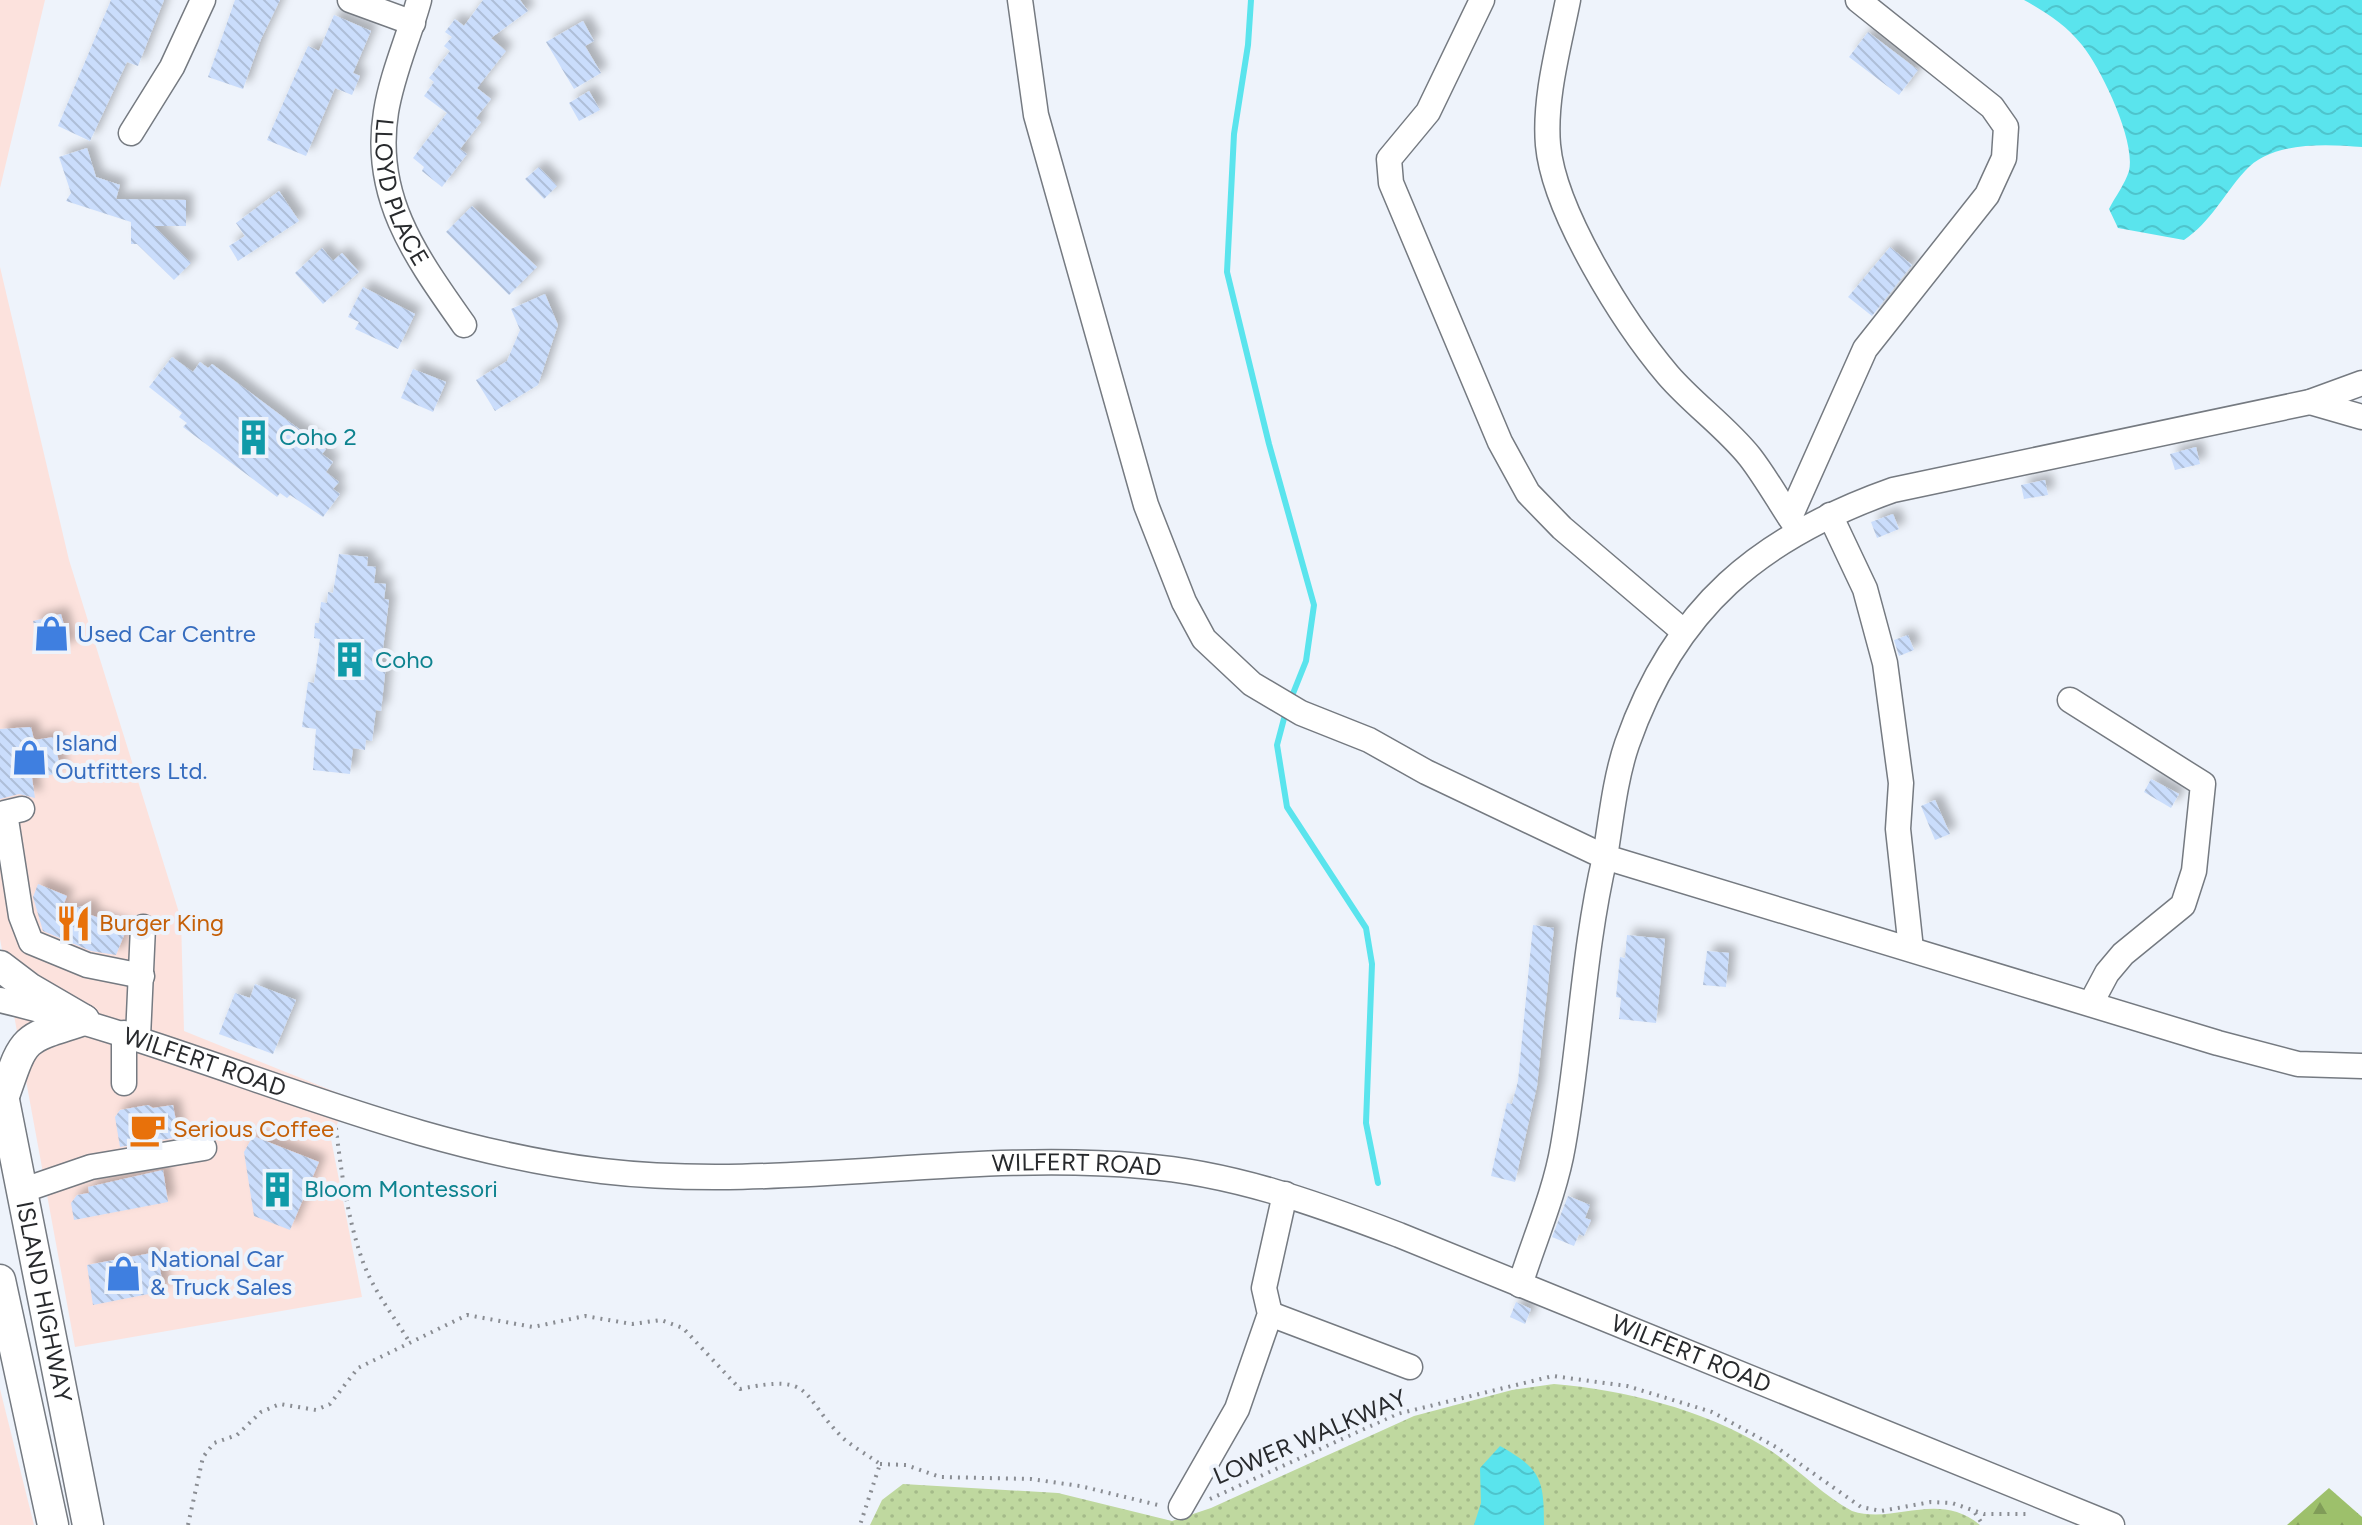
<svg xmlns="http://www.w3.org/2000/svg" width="2362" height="1525" viewBox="0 0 2362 1525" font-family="Figtree,sans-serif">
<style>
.commercial{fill:#fce2dd}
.grass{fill:url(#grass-dots)}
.forest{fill:url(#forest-firs)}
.water{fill:url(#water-waves)}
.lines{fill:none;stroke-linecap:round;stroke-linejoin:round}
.stream{stroke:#5ae4ed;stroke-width:6}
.building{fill:url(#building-back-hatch);filter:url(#shadow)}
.minor-casing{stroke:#757a81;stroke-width:27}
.major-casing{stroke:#757a81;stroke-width:33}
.path{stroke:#8a8d93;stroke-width:4;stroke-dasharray:2 6;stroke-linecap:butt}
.minor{stroke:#fff;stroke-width:24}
.major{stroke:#fff;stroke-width:30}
.labels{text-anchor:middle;stroke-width:8;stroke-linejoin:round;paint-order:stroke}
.street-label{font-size:24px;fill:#282a2d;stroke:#eef3fb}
.culture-label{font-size:24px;fill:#0d838f;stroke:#eef3fb;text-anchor:start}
.shop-label{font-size:24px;fill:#366cbe;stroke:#eef3fb;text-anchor:start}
.food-label{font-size:24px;fill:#c56008;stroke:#eef3fb;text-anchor:start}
</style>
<defs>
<pattern id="grass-dots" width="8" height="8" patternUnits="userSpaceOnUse" patternTransform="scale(2)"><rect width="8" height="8" fill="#bfd89f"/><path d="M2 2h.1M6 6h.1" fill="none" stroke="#a4ba89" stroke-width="1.8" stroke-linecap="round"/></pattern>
<pattern id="forest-firs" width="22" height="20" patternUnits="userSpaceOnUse" patternTransform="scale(2)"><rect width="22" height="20" fill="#9dc06b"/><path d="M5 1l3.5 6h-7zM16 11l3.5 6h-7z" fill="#809c58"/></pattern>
<pattern id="water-waves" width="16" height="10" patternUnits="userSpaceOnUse" patternTransform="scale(2)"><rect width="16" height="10" fill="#5ae4ed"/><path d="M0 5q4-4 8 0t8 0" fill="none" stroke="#4ec4cc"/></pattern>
<pattern id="building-back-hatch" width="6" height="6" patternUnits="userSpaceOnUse" patternTransform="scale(2)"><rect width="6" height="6" fill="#caddfc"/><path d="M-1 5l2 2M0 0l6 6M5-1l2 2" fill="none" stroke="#aebed8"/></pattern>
<filter id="shadow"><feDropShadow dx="7" dy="-7" stdDeviation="4" flood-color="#0004"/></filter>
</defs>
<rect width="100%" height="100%" fill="#eef3fb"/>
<path class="commercial" d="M0 0H45L0 188Z
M0 267 69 560 181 919 184 1031 348 1097 331 1139 362 1297 75 1347 0 939Z
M0 1389 34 1525H0Z"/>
<path class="grass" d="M1554 1384C1624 1390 1702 1409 1763 1446 1794 1464 1820 1494 1852 1511 1895 1525 1937 1490 1980 1525H870L882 1500 903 1484 1058 1493 1172 1521 1211 1508 1414 1416 1512 1390Z"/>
<path class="forest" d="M2329 1488 2362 1517V1525H2287Z"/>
<path class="water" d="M2024 0H2362V147C2326 144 2271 141 2245 171 2223 195 2211 222 2184 240L2118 228 2109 209C2115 197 2125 184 2129 171 2136 141 2101 68 2082 45 2066 25 2046 12 2024 0Z
M1500 1446C1541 1469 1544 1479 1544 1525H1474L1481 1503 1480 1468Z"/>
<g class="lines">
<path class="stream" d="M1251 0 1248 45 1234 134 1227 272 1269 444 1314 605 1306 661 1290 701
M1286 711 1277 745 1287 807 1366 928 1372 964 1366 1123 1378 1183"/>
</g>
<path class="building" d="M111 0H164L138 66 127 62 90 141 58 126Z
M235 0H280L261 39 243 89 208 77Z
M483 0H520L528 11 491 38 506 51 477 88 491 99 476 118 481 122 460 149 467 154 442 187 422 171 424 167 413 158 447 113 424 96 434 82 429 78 450 51 444 46 452 37 445 32 455 19 464 26Z
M334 15 371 31 353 73 360 76 352 95 335 88 306 156 267 140 308 46 319 51Z
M583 21 594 41 585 46 601 73 574 89 546 42Z
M1868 32 1918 70 1899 95 1849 57Z
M589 91 600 110 579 121 569 103Z
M87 148 96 177 120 185 116 199 186 200V226H154L191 263 174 280 137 244H131V222L66 201 71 193 59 157Z
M539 167 557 186 544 199 525 179Z
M279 191 299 221 238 261 229 246 245 236 236 223Z
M472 206 537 267 509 295 446 232Z
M1890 247 1912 265 1872 316 1848 297Z
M322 248 333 261 342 253 359 272 323 304 295 273Z
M363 287 415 314 398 349 355 329 359 322 348 317Z
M545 294 558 325 538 385 495 411 476 380 507 361 520 330 511 309Z
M172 357 193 372 200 362 208 368 212 364 326 449 322 454 333 462 326 472 339 482 333 489 340 494 323 517 290 495 287 498 280 493 277 497 183 427 187 423 179 417 182 413 149 387Z
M413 369 446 382 433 412 401 398Z
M2196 447 2200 464 2175 470 2170 454Z
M2045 480 2048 495 2024 499 2021 485Z
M1893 514 1899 529 1877 538 1871 522Z
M339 554 368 557 367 566 376 567 374 583 386 584 384 599 389 600 381 665H386L381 711 376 710 372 741 366 740 365 750 353 748 350 774 313 770 316 729 302 727 308 682 314 683 320 639 314 638 315 623H319L321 602 327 603 328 592 333 593Z
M61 614 70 647 42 654 33 621Z
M1908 635 1914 650 1899 656 1894 640Z
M31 727 34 740 54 737 61 773 32 778 35 798 19 794 0 799V729Z
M2151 779 2179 794 2171 808 2144 792Z
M1935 800 1950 834 1935 840 1921 806Z
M38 884 67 896 61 910 90 905 91 915 127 928 116 955 91 951 43 931 33 897Z
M1533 925 1554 928 1537 1086 1515 1182 1491 1176 1507 1103 1512 1104 1518 1081Z
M1627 935 1665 939 1656 1023 1619 1019 1621 998 1616 997 1620 957 1625 958Z
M1707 951 1729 953 1726 987 1703 985Z
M255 984 296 1000 273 1054 219 1034 235 993 250 998Z
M148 1105 153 1108 173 1105 179 1137 120 1147 115 1117 120 1110Z
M253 1136 319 1162 290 1230 254 1216 244 1152Z
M163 1170 168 1202 74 1220 71 1203 77 1195 89 1193 88 1187Z
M1568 1196 1590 1205 1585 1218 1591 1220 1584 1236 1579 1234 1574 1246 1552 1237Z
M157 1252 164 1291 93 1305 87 1265Z
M1516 1302 1531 1309 1525 1324 1510 1317Z"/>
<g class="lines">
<defs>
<g id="minor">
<path d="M350 0 413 23"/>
<path id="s1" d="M419 0C409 37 392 74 386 112 372 198 417 258 464 325"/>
<path d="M1020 0 1036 115 1146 505 1184 602 1204 639 1252 684 1301 713 1369 740 1426 772 1605 857C1583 951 1580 1050 1563 1146 1555 1193 1534 1240 1520 1285"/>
<path d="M1482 0 1428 112 1389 159 1391 183 1500 442 1528 493 1562 528 1683 631"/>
<path d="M1568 0C1559 46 1544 98 1548 145 1554 212 1624 323 1668 375 1693 404 1726 427 1750 457 1767 479 1781 505 1797 528"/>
<path d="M131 133 172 67 203 0"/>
<path d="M2362 383 2310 402 1893 490C1760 537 1675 607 1627 744 1615 779 1611 820 1605 857L2218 1043 2298 1064 2362 1066"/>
<path d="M2310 402 2362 417"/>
<path d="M1830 515 1865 589 1885 663 1901 783 1898 829 1911 949"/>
<path d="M1790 517 1865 349 1987 195 2004 158 2006 127 1992 107 1858 0"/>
<path d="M2070 700 2203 784 2194 871 2183 905 2123 954 2107 973 2091 1003"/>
<path d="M22 809 5 813 21 916 31 942 87 965 142 976"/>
<path id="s2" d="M0 1000C203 1048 393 1146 602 1171 781 1192 963 1150 1142 1166 1232 1173 1315 1203 1399 1235L2112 1525"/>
<path d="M124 1033V1083"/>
<path d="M138 1037 143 927"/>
<path d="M21 1191 91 1167 204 1148"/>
<path d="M1270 1314 1410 1367"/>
<path d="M1181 1507 1237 1409 1270 1314 1264 1288 1285 1194"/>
</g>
<g id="major">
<path d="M0 966 29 988 84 1020"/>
<path id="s3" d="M0 1080 88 1525"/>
<path d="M3 1099C25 1036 20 1040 84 1020"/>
<path d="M0 1280 53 1525"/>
</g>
</defs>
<use href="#minor" class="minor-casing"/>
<use href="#major" class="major-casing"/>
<path class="path" d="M336 1128C341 1171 348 1221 363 1262 374 1292 394 1316 410 1343
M880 1464 906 1465 940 1477 1031 1479 1080 1486 1162 1506
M1210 1499 1397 1414 1553 1376 1627 1386 1712 1412 1776 1447 1861 1507 1881 1511 1931 1502 1952 1503 1984 1514H2026
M1975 1513 1983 1525
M188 1525 203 1457 214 1443 237 1435 261 1412 280 1404 316 1410 330 1404 358 1368 467 1315 533 1327 585 1316 632 1324 661 1320 683 1328 740 1389C816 1373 799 1395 843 1438 854 1448 868 1455 880 1464L860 1525"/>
<use href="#minor" class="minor"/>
<use href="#major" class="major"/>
</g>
<defs>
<symbol id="building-bare" viewBox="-9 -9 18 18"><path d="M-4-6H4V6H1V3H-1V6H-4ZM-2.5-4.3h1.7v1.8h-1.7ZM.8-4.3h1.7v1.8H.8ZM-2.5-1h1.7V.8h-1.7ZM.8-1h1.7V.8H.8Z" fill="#0f9aa8" stroke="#eef3fb" stroke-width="2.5" paint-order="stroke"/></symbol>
<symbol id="shop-bare" viewBox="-9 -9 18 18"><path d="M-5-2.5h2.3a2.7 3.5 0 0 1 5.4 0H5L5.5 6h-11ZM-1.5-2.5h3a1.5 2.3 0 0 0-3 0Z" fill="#3f7fe0" stroke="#eef3fb" stroke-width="2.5" paint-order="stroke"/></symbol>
<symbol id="restaurant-bare" viewBox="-9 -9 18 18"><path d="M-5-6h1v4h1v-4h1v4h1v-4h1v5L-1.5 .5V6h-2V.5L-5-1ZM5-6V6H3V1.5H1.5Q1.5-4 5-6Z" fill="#e8710a" stroke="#eef3fb" stroke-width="2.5" paint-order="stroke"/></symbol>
<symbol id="cafe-bare" viewBox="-9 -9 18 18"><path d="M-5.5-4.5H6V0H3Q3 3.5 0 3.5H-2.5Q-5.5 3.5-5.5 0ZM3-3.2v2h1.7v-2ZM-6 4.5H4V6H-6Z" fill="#e8710a" stroke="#eef3fb" stroke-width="2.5" paint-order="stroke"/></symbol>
</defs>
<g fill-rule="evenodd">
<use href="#building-bare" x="228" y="412" width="51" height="51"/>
<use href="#shop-bare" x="26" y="608" width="51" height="51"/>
<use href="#building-bare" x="324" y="634" width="51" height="51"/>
<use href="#shop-bare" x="4" y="732" width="51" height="51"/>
<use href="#restaurant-bare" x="48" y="898" width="51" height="51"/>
<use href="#cafe-bare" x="122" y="1104" width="51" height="51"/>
<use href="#building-bare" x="252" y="1164" width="51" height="51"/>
<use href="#shop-bare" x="98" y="1248" width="51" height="51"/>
</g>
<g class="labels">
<g class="street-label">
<text dy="8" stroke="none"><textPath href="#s1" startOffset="200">LLOYD PLACE</textPath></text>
<text dy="8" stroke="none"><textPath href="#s2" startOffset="214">WILFERT ROAD</textPath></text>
<text dy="8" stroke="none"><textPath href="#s2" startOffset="1102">WILFERT ROAD</textPath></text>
<text dy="8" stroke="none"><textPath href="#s3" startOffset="226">ISLAND HIGHWAY</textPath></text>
<text dy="8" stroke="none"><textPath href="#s2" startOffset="1750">WILFERT ROAD</textPath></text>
<text transform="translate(1310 1437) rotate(-23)" y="8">LOWER WALKWAY</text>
</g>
<g class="culture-label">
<text x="279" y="445">Coho 2</text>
<text x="375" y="668">Coho</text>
<text x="304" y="1197">Bloom Montessori</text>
</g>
<g class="shop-label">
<text x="77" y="642">Used Car Centre</text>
<text x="55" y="751">Island<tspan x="55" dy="28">Outfitters Ltd.</tspan></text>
<text x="150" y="1267">National Car<tspan x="150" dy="28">&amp; Truck Sales</tspan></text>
</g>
<g class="food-label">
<text x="99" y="931">Burger King</text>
<text x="173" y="1137">Serious Coffee</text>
</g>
</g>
</svg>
